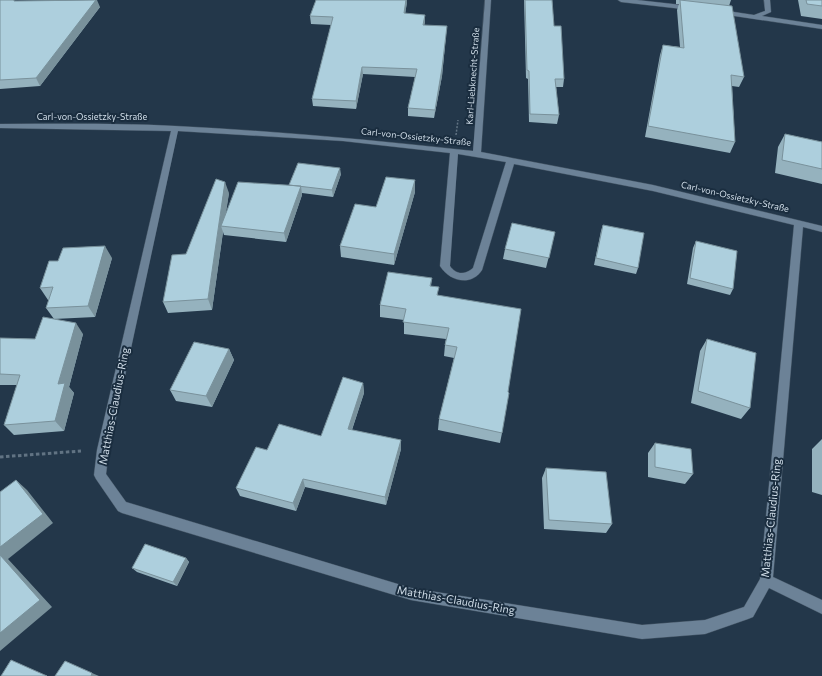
<svg xmlns="http://www.w3.org/2000/svg" width="822" height="676" viewBox="0 0 822 676" font-family="Commissioner,sans-serif">
<style>
.lines{fill:none;stroke-linecap:round;stroke-linejoin:round}
.minor-casing{stroke:#425363;stroke-width:1}
.path-far1{stroke:#617383;stroke-width:1.5;stroke-dasharray:2 1.5;stroke-linecap:butt}
.path{stroke:#617383;stroke-width:3;stroke-dasharray:3.5 2.5;stroke-linecap:butt}
.minor{fill:#6c8297;fill-rule:evenodd}
.wall{fill:#95b2be}
.shaded-wall{fill:#79919b}
.building{fill:#adcfdd;stroke:#79919b}
.labels{text-anchor:middle;stroke-width:4;stroke-linejoin:round;paint-order:stroke}
.far-street-label{font-size:9px;fill:#d0dde8;stroke:#1a2d3f}
.street-label{font-size:11px;fill:#d0dde8;stroke:#1a2d3f}
</style>
<rect width="100%" height="100%" fill="#23374a"/>
<g class="lines">
<defs>
<path id="minor" d="M485 0H491L481 152 653 185 822 226V232L803 227 773 577 822 600V614L769 588 753 617 748 619 705 634 642 639 411 600 122 513 118 511 96 479 94 475 97 450 171 131 0 128V124C58 124 117 123 175 126 275 131 374 140 473 151ZM178 131 343 141 450 153 440 266C449 281 471 287 482 270L514 164 653 191 794 225 760 579 744 607 705 620 642 625 411 588 126 502 106 474 109 450ZM458 154 506 162 473 268C465 275 456 275 450 266Z
M618 0H637L691 6 694 8 691 10 621 2Z
M764 0H770L771 12 762 16 822 25V29L721 14 718 12 721 10 754 15 765 11Z"/>
</defs>
<use href="#minor" class="minor-casing"/>
<path class="path-far1" d="M456 135 458 120"/>
<path class="path" d="M0 457 81 451"/>
<use href="#minor" class="minor"/>
</g>
<path class="wall" d="M0 0 18 1 100 7 40 86 0 89Z
M524 0H552L554 26 564 79 563 87H556L559 115 557 124 529 122 528 79 526 78Z
M676 0H731L729 6 744 77 739 87 732 86 735 142 730 153 645 137 660 55 663 45 680 47 677 10 679 4H676Z
M798 0H822V19L801 16Z
M407 2 405 14 425 22 424 25 446 34 442 76 434 118 408 116V108L415 77 363 74 356 109 313 106 312 99 331 25 311 24 310 16Z
M785 134 822 142V184L775 173 778 147Z
M341 174 333 197 302 193V195L286 242 224 235 223 232 212 310 168 313 163 302 186 254 229 193 225 216 289 186Z
M415 180V192L394 265 341 257 340 246 376 207Z
M603 225 638 268 636 274 594 265 601 231Z
M555 232 546 268 503 259 505 249Z
M696 241 733 289 730 295 687 284 693 248Z
M112 258 95 317 54 319 46 308 49 300H48L40 288Z
M432 278 431 286 438 295 502 433 500 443 438 430 439 419 454 358 444 356 445 345 446 339 404 334V320L380 317V305Z
M83 334 69 387 74 393 64 431 14 435 4 425 17 385H0V338L35 339Z
M707 339 750 408 741 419 691 403 700 351Z
M229 349 234 360 212 407 176 401 170 390Z
M363 383 364 393 352 430 401 440V449L386 505 305 487 296 511 240 496 236 488 267 450 321 436Z
M822 439V495L812 492V449Z
M655 443 693 474 685 484 648 477V453Z
M546 468 612 524 606 533 544 529 542 478Z
M186 558 189 562 177 586 137 572 132 568Z"/>
<path class="shaded-wall" d="M96 0H97L100 7 40 86 36 78Z
M406 0H407V2L404 21V13Z
M425 15V22L423 33V25Z
M447 26 442 76 434 118 435 110Z
M362 67 363 74 356 109V101Z
M340 168 341 174 333 197 332 190Z
M415 180V192L394 265V254Z
M225 182 229 193 224 227 221 226 223 232 212 310 208 299Z
M301 186 302 195 286 242 284 233Z
M105 246 112 258 95 317 88 306Z
M76 323 83 334 69 387 74 393 64 431 55 421 58 384Z
M229 349 234 360 212 407 206 396Z
M363 383 364 393 349 438 348 429Z
M401 440V449L386 505 385 497Z
M303 479 305 487 296 511 293 503Z
M16 480 27 490 53 523 8 559 52 607 0 651V547Z
M186 558 189 562 177 586 173 582Z
M92 673 99 676H91Z"/>
<path class="building" d="M0 0H14V1L96 0 36 78 0 80Z
M316 0H406L404 13 425 15 423 25 447 26 442 68 435 110 408 108 417 69 362 67 356 101 312 99 333 17 310 16Z
M525 0H552L554 26H561L564 79H555L559 115 530 114 529 71 527 70Z
M680 0 732 6 744 77 731 75 735 142 648 126 663 45 684 48Z
M806 0H822V6L807 4Z
M785 134 822 142V169L782 160Z
M298 163 340 168 332 190 289 185Z
M386 177 415 180 394 254 340 246 355 204 376 207Z
M216 179 225 182 208 299 163 302 172 255 186 254Z
M238 182 301 186 284 233 221 226Z
M512 223 555 232 549 258 505 249Z
M603 225 644 233 638 268 596 258Z
M696 241 737 251 733 289 690 278Z
M105 246 88 306 46 308 53 287 40 288 49 261H58L63 248Z
M388 272 432 278 430 286 439 287 437 295 521 309 508 392 509 393 502 433 439 419 457 347 445 345 449 328 403 322 406 309 380 305Z
M43 317 76 323 58 384 65 383 55 421 4 425 20 375 0 374V338L35 339Z
M707 339 756 353 750 408 698 391Z
M194 342 229 349 206 396 170 390Z
M343 377 363 383 348 429 401 440 385 497 303 479 293 503 236 488 256 447 267 450 279 424 321 436Z
M655 443 691 449 693 474 655 467Z
M546 468 606 472 612 524 549 520Z
M16 480 43 514 0 547V492Z
M145 544 186 558 173 582 132 568Z
M0 555 40 600 0 633Z
M11 660 47 676H1Z
M65 661 92 673 91 676H55Z"/>
<g class="labels">
<g class="far-street-label">
<text transform="translate(473 76) rotate(-86)" y="3">Karl-Liebknecht-Straße</text>
<text x="92" y="120">Carl-von-Ossietzky-Straße</text>
<text transform="translate(416 137) rotate(6)" y="3">Carl-von-Ossietzky-Straße</text>
<text transform="translate(735 197) rotate(13)" y="3">Carl-von-Ossietzky-Straße</text>
</g>
<g class="street-label">
<text transform="translate(114 406) rotate(-79)" y="4">Matthias-Claudius-Ring</text>
<text transform="translate(771 518) rotate(-84)" y="4">Matthias-Claudius-Ring</text>
<text transform="translate(456 600) rotate(10)" y="4">Matthias-Claudius-Ring</text>
</g>
</g>
</svg>
